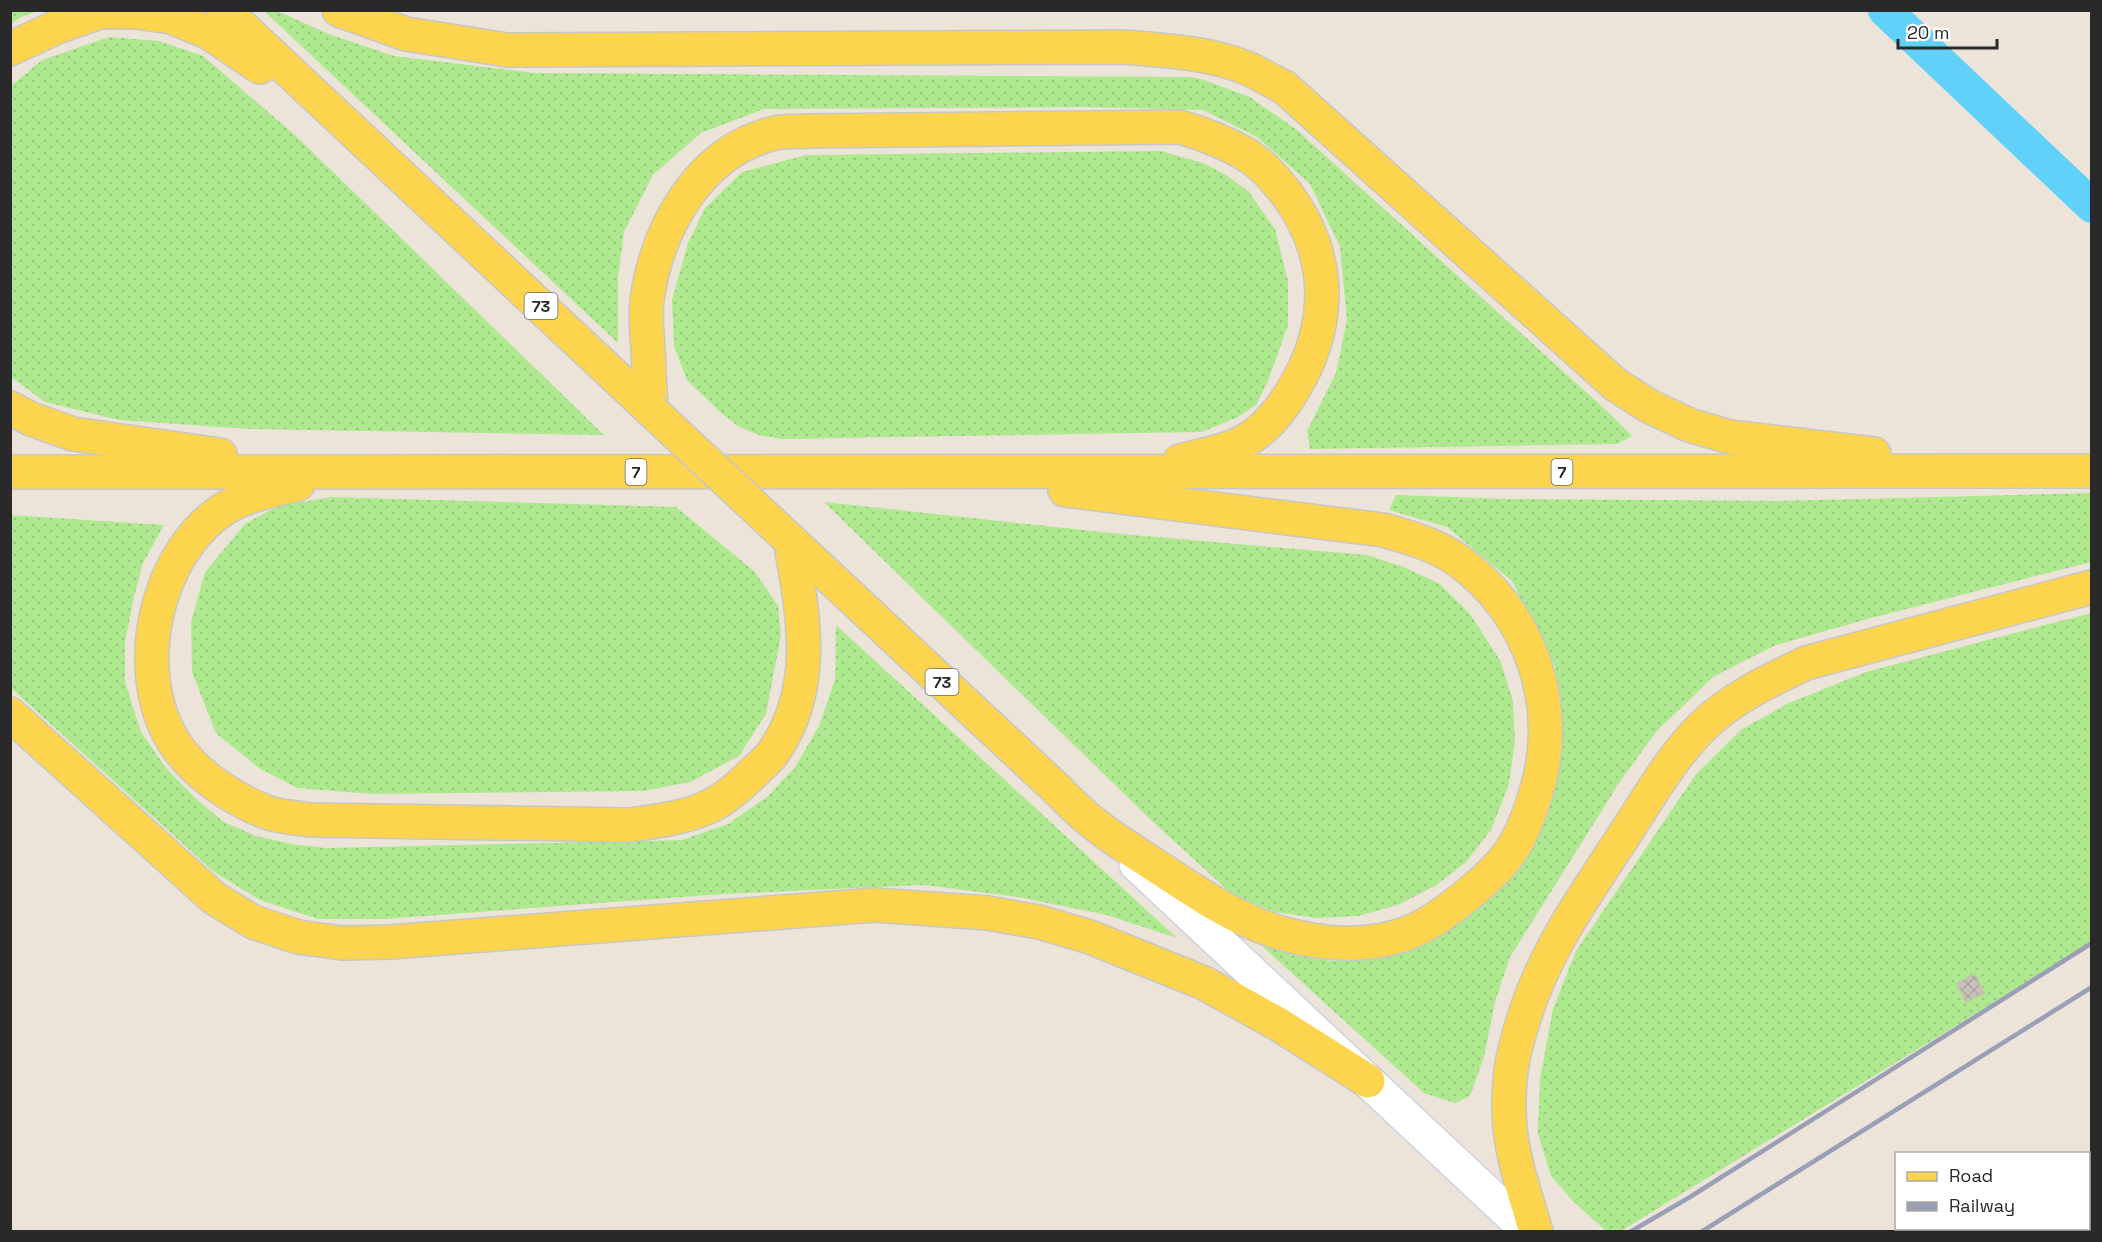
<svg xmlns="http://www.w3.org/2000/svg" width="2102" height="1242" viewBox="0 0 2102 1242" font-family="'Space Grotesk',sans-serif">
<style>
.industrial{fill:url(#industrial-furrows)}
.grass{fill:url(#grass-dots)}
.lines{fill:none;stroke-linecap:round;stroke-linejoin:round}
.canal{stroke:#61d1f9;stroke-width:34}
.building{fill:url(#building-cross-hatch);stroke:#c8c0b2;stroke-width:1.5}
.secondary-casing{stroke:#ced2e3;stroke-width:36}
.primary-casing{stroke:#c7c7c7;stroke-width:36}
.secondary{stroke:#fff;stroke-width:33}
.primary{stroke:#fdd44d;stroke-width:33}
.rail{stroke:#9b9fb5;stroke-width:4.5}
.primary-bridge-casing{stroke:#c7c7c7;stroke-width:36;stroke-linecap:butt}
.primary-bridge{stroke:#fdd44d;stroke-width:33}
.labels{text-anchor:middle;stroke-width:4.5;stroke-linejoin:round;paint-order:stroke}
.shield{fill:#fff;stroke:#696969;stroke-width:1.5}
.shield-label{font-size:16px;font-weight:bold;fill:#292929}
</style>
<defs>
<pattern id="industrial-furrows" width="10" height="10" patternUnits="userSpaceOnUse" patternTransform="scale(1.5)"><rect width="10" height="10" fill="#dddae4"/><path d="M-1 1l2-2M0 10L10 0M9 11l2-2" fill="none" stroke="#bebbc4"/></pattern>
<pattern id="grass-dots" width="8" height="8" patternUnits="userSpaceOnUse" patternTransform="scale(1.5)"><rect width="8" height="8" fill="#aee990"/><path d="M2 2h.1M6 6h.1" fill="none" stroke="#96c87c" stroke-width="1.8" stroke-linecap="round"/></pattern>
<pattern id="building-cross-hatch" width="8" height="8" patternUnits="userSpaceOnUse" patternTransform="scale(1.5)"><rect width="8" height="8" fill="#c8c1b9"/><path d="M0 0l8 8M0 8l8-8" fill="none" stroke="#aca69f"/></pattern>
</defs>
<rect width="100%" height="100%" fill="#ede4d9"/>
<path class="industrial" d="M2091 1206V1231H2053L2057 1229 2088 1228 2089 1208Z"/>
<path class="grass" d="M11 10H38V11L21 17 11 24Z
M264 11H277L329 34 394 56 536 73 1192 77 1204 80 1250 97 1297 130 1608 412 1632 436 1617 444 1310 449 1307 431 1336 373 1347 320 1340 247 1310 184 1257 137 1203 110 1083 107 764 109 701 133 653 175 624 232 618 278V343Z
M109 37 159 41 203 56 296 136 604 435 249 429 119 420 45 402 11 377V86L42 60Z
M1161 151 1203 163 1226 175 1249 192 1275 229 1288 281V325L1268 381 1256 405 1236 418 1202 432 783 439 758 435 738 426 721 413 687 380 674 346 672 300 688 243 705 208 742 172 806 155Z
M2091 493V562L1871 618 1776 645 1713 677 1656 732 1619 783 1510 957 1495 1002 1484 1057 1470 1096 1455 1103 1424 1093 1262 946 1330 961 1379 957 1519 862 1549 809 1563 743 1555 666 1512 581 1447 527 1389 510 1396 495 1510 499 1777 501Z
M332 497 676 507 755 572 778 606 781 635 766 714 739 756 690 782 643 791 371 794 297 788 259 768 216 733 192 672 191 622 205 572 245 524 278 506Z
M824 502 1121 534 1367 555 1404 567 1440 584 1470 614 1500 660 1513 701 1515 742 1509 784 1491 830 1466 862 1435 886 1398 905 1358 916 1316 918 1276 912 1234 896 1151 820Z
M10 515 164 525 143 563 134 597 125 642V682L141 732 166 768 197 800 224 822 256 836 291 844 326 848 682 840 728 824 767 797 795 767 819 726 835 680 836 625 1177 938 1107 915 1018 897 924 885 723 894 384 919H318L260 900 214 872 11 688Z
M2091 613V943L1621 1231H1606L1573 1201 1551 1176 1538 1134 1540 1079 1553 1009 1576 951 1696 774 1742 729 1789 703 1866 672Z"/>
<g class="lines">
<path class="canal" d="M1885 10 2092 206"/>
</g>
<path class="building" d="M1975 974 1984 993 1966 1002 1957 983Z"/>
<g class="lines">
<defs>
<path id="secondary" d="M1136 864 1529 1232"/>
<path id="primary" d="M224 10 651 410
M339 10 406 34 507 50 1122 47C1162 50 1214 53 1251 70 1262 75 1273 82 1284 87L1616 385 1649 406 1689 425 1730 437 1874 454
M10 49 57 27 100 12H136L171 17 208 32 260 67
M10 408 31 419 73 434 220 455
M651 410C650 390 649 370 648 350 647 334 645 316 647 300 657 228 699 151 775 133 786 131 797 132 807 131L1180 127C1204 134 1225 142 1247 155 1262 164 1275 179 1286 193 1326 246 1333 307 1305 368 1291 396 1273 425 1245 441 1226 452 1201 455 1180 461
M10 472 2092 471
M298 484C275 490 250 494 229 506 154 549 127 677 178 748 199 777 236 801 269 813 282 817 297 818 310 820L630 825C657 821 686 818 710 806 727 798 741 785 754 772 760 766 768 760 773 753 819 687 803 613 790 540
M790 540C855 601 920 662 986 723 1010 745 1034 768 1058 790 1070 802 1082 815 1096 825 1113 839 1132 850 1150 862 1185 885 1219 909 1258 925 1300 942 1354 950 1399 936 1424 929 1446 912 1466 896 1481 884 1496 871 1508 855 1521 838 1529 816 1535 796 1564 708 1531 611 1456 559 1434 544 1408 537 1383 530L1065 490
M10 714 214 898 253 922 298 937 342 943 391 942 875 905 987 913 1039 922 1090 937 1204 983 1278 1024 1368 1081
M1536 1232C1529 1206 1519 1179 1514 1153 1509 1131 1508 1104 1510 1081 1511 1063 1516 1044 1521 1028 1542 954 1582 900 1623 837 1648 799 1670 759 1702 727 1731 698 1771 680 1806 663L2092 587"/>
</defs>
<use href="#secondary" class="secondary-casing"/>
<use href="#primary" class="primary-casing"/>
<use href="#secondary" class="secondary"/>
<use href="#primary" class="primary"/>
<path class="rail" d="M1630 1232 1690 1197 2092 943
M1701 1232 2092 987"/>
<defs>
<path id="primary-bridge" d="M651 410 790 540"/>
</defs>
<use href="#primary-bridge" class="primary-bridge-casing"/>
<use href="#primary-bridge" class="primary-bridge"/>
</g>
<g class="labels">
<g class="shield">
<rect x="524.5" y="293" width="33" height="26" rx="4.5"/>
<rect x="625.5" y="459" width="21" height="26" rx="4.5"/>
<rect x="1551.5" y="459" width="21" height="26" rx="4.5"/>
<rect x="925.5" y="669" width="33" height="26" rx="4.5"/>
</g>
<g class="shield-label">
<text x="541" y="312">73</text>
<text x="636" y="478">7</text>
<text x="1562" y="478">7</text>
<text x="942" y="688">73</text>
</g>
</g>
<rect width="2102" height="1242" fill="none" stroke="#292929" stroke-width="24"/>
<rect x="1895" y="1152" width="195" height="78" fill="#ffffff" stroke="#a9a9a9" stroke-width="1.5"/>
<rect x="1907" y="1172" width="30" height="9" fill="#fdd44d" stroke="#a9a9a9" stroke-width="1.5"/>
<text x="1949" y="1182" font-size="18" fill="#292929">Road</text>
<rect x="1907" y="1202" width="30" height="9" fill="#9b9fb5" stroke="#a9a9a9" stroke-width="1.5"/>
<text x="1949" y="1212" font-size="18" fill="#292929">Railway</text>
<path d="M1898 39v9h99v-9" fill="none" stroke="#292929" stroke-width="3"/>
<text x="1907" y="39" font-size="18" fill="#292929" stroke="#ffffff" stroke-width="4.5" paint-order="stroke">20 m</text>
</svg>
